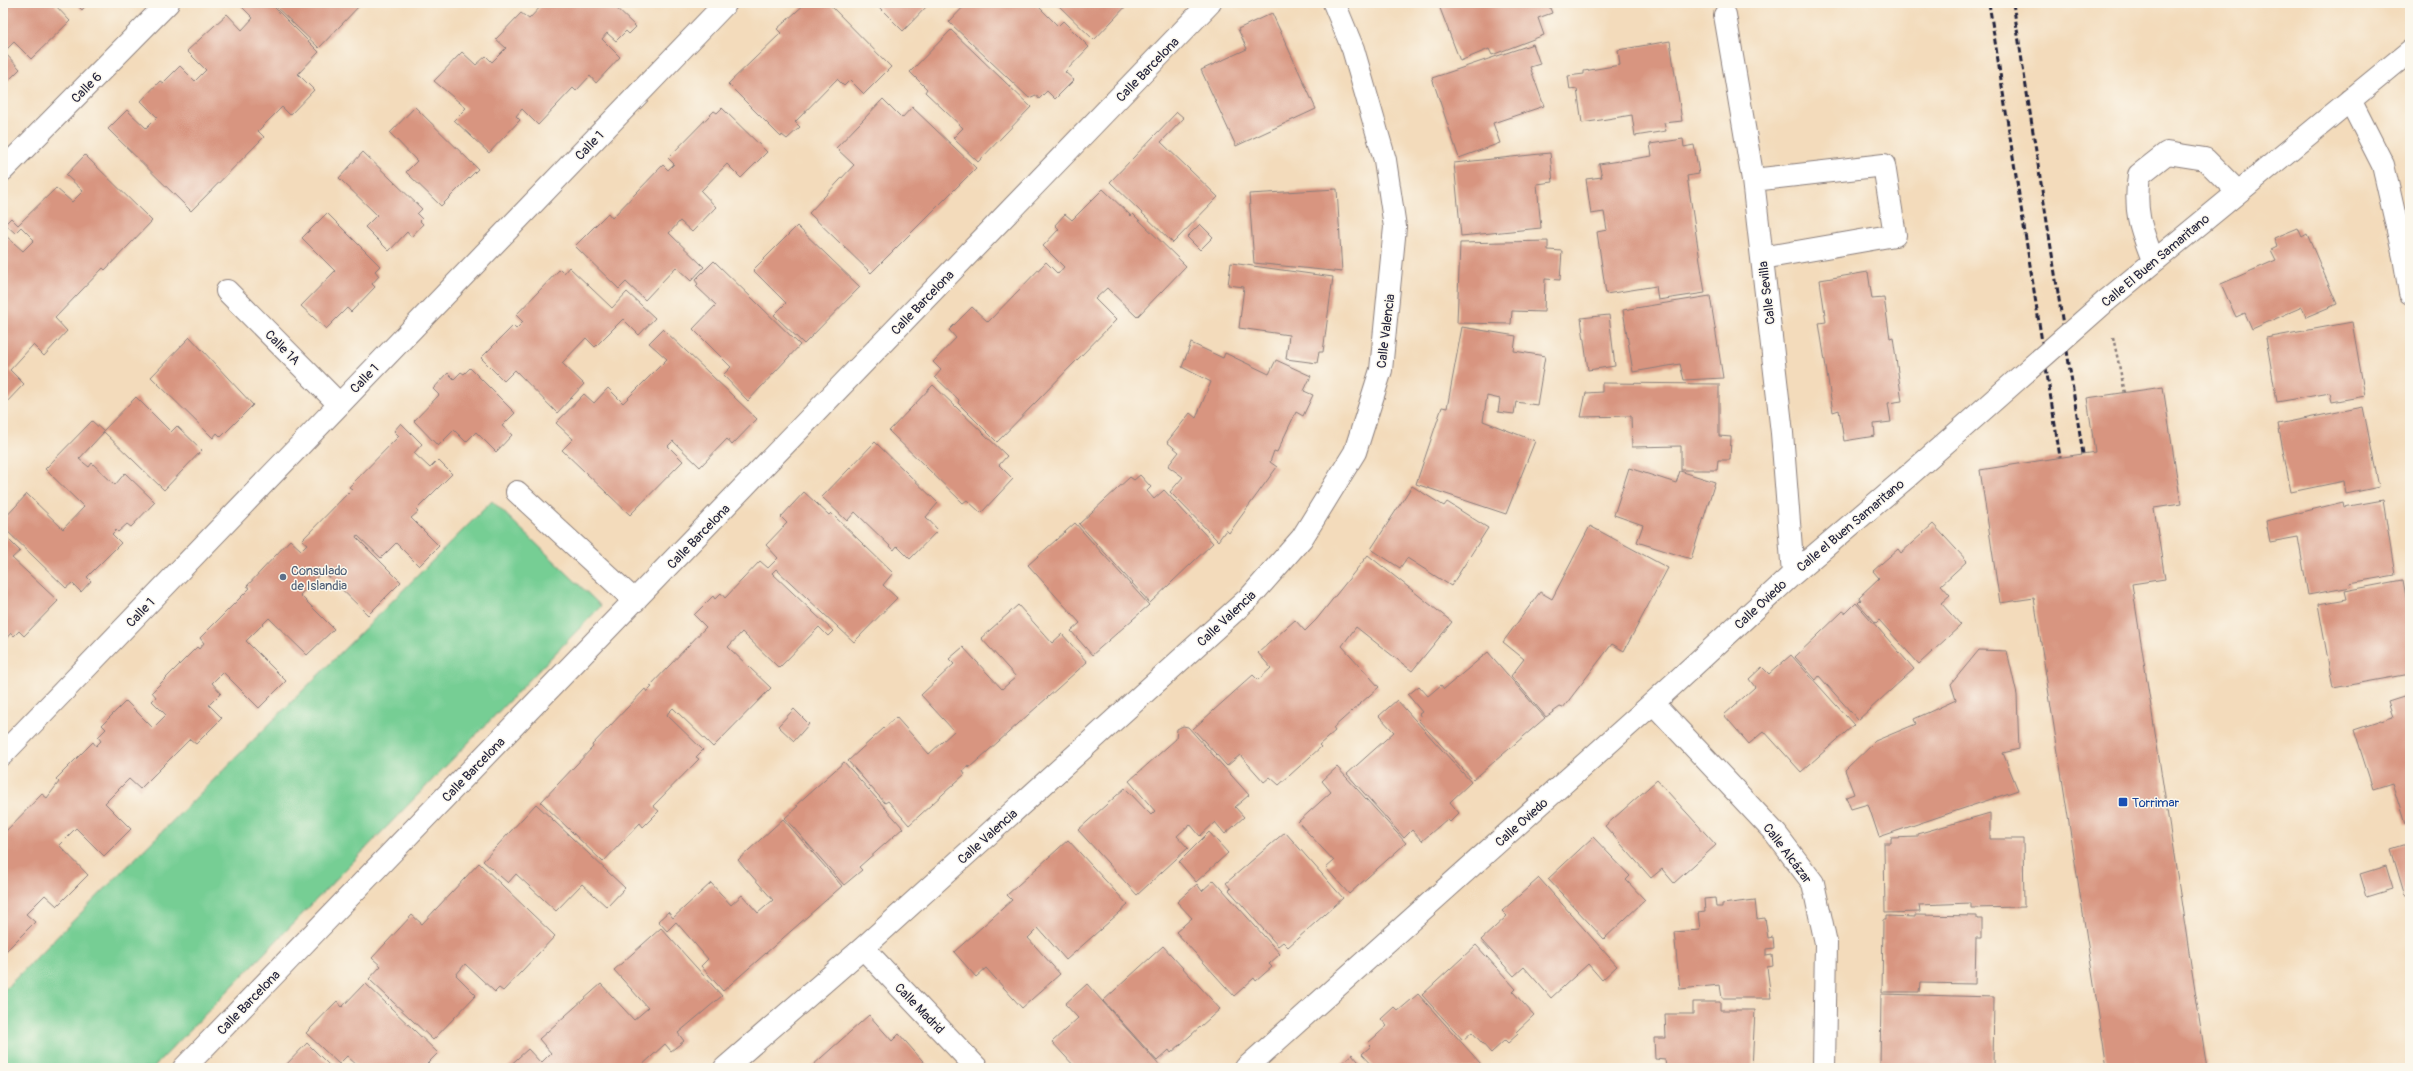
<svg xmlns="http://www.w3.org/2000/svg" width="2413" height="1071" viewBox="0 0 2413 1071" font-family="Pangolin,sans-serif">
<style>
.green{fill:#76ce94;stroke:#4c7868}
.building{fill:#d89580}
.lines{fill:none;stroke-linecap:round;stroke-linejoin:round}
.minor-casing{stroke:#8a7e7b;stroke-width:24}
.path{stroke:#8a7e7b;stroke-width:2.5;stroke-dasharray:3 3;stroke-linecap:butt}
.minor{stroke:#fff;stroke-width:22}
.rail{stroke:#22223b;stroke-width:3;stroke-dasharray:6 3;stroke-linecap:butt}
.minor-bridge-casing{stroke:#8a7e7b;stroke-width:24;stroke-linecap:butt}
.minor-bridge{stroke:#fff;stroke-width:22}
.service-dot{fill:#5c6f8a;stroke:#fbf7ec;stroke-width:1.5}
.transit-dot{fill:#1a4fb4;stroke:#fbf7ec;stroke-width:1.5}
.labels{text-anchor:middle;stroke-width:3;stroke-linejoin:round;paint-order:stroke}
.street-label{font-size:13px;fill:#22223b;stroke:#fbf7ec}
.service-label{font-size:13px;fill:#4e5e75;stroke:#fbf7ec;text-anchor:start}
.transit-label{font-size:13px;fill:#164399;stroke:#fbf7ec;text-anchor:start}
</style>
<rect width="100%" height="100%" fill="#fbf7ec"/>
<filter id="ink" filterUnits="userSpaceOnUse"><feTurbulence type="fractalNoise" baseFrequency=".025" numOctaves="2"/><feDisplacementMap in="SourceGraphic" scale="8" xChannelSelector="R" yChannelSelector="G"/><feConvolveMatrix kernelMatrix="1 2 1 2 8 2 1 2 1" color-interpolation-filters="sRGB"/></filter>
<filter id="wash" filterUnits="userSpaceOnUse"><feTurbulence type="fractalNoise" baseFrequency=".012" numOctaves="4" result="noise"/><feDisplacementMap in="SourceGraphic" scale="16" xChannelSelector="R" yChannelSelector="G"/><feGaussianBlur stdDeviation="0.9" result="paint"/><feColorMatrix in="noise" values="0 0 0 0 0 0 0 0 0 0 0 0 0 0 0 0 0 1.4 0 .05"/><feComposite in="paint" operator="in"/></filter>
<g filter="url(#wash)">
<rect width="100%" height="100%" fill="#f3dbbb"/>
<path class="green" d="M492 501 601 606 153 1068H3V991Z"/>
<g id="blocks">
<path class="building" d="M3 3H57L55 5 70 21 31 59 14 42 4 52 20 69 3 86Z
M75 3H88L82 10Z
M238 3H270L319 52 298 74 314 90 290 115 282 107 258 131 264 137 191 211 108 129 127 110 146 128 157 117 141 101 160 81 163 83 180 66 195 81 206 70 187 51 227 14 242 30 253 18Z
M272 3H362L319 48Z
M544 3H611L636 27 629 34 626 31 616 41 607 33 602 39 620 57 596 83 590 76 576 91 573 88 538 125 522 109 516 116 520 120 489 153 454 120 466 108 434 81 462 52 476 65 486 56 492 62 506 48 496 39 521 13 529 19Z
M806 3H828L891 67 864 94 850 80 844 86 837 79 795 122 800 127 787 139 782 135 781 137 728 84 781 33 777 29Z
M875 3H928L929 4 903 31Z
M967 3H1035L1058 26 1063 21 1089 47 1065 72 1074 80 1055 99 1047 91 1039 99 1036 95 1029 98 949 22Z
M1059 3H1129L1094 40 1058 5Z
M1438 3H1548L1552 13 1538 18 1544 35 1492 55 1489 49 1460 61Z
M1272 13 1316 109 1236 146 1201 70 1247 49 1238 29Z
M951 30 1031 107 978 162 953 138 963 128 925 92 927 89 910 72Z
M1670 41 1682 121 1664 123 1666 131 1635 136 1632 115 1582 123 1577 89 1570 90 1568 76 1584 74V71L1620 65 1618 50Z
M1533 44 1540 64 1530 67 1544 106 1493 123 1500 143 1459 158 1432 78Z
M883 99 902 118 912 107 976 168 871 273 809 213 854 165 836 148Z
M415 107 478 169 441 206 406 172 417 161 390 133Z
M722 108 767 152 741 178 727 164 701 191 716 207 692 232 680 221 669 233 704 267 691 281 676 267 645 300 626 282 619 289 575 246 608 213 612 218 663 165 668 170 674 164 668 158 714 111 717 113Z
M1177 112 1184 118 1161 142 1218 197 1173 243 1110 182Z
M1683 139 1684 147 1694 145 1699 174 1687 176 1705 293 1658 300 1656 286 1606 294 1597 232 1607 230 1604 212 1591 214 1586 179 1602 177 1599 164 1652 156 1650 144Z
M363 152 422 209 417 214 422 219 420 221 423 224 411 237 407 232 389 251 365 227 377 215 339 178Z
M1550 153 1553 182 1537 184 1541 228 1461 236 1454 163Z
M85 155 152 221 105 270 103 268 55 318 67 331 44 356 33 345 10 370 24 384 3 406V239L6 236 23 251 34 240 21 227 15 233 5 224 11 218 18 225 56 188 72 202 83 191 66 175Z
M1103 189 1131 216 1133 214 1186 266 1137 317 1107 288 1095 299 1116 320 997 442 958 403 959 400 935 377 941 370 933 362 956 338 949 330 972 307 988 322 1046 262 1058 274 1064 267 1043 246 1059 229 1055 225 1065 214 1072 220Z
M1337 189 1342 272 1254 263 1249 194Z
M327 213 380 266 375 271 379 276 372 284 375 287 351 312 347 308 326 329 301 306 335 271 302 238Z
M1200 224 1213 237 1200 250 1187 237Z
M797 226 860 287 804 344 774 315 786 303 753 270Z
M2298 228 2302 237 2307 234 2337 304 2306 317 2302 307 2252 329 2245 313 2236 317 2221 284 2276 260 2271 250 2277 247 2274 238Z
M1548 241V250L1562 251 1560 280 1545 279 1544 312 1512 311 1511 324 1457 323 1460 243Z
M714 261 800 345 748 401 723 375 731 367 693 329 716 305 696 286 698 284 695 280Z
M1231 263 1333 277 1323 352H1319L1317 363 1286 359 1289 335 1239 328 1244 287 1228 285Z
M569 267 612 308 627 292 655 318 639 335 623 319 595 347 586 338 562 363 584 384 557 413 515 370 504 381 481 358 513 326 516 329 523 322 516 315 560 269 564 273Z
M1868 272 1872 299 1884 298 1890 338 1893 337 1902 401 1888 403 1891 422 1874 424 1875 436 1844 441 1839 410 1833 412 1819 323 1826 322 1820 280Z
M1710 296 1723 378 1684 380 1680 364 1633 372 1623 310Z
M1609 315 1615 366 1588 370 1581 318Z
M2352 322 2365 396 2332 402 2330 393 2277 402 2266 338Z
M1462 327 1516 336 1514 351 1545 356 1537 405 1516 402 1514 414 1498 412 1500 399 1487 396 1483 421 1535 441 1506 514 1416 484 1442 407 1447 408Z
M663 329 757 419 732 445 727 439 700 467 673 441 668 446 683 461 630 515 562 450 573 439 556 423 584 394 594 403 608 388 623 403 667 359 649 343Z
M190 337 253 405 221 437 217 433 213 438 151 377Z
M1191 343 1223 358 1225 353 1269 374 1276 360 1311 376 1304 391 1313 395 1303 416 1296 412 1277 452 1274 451 1270 462 1277 467 1229 533 1226 530 1218 541 1170 492 1183 477 1168 466 1179 452 1167 442 1190 413 1196 418 1211 382 1182 367Z
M470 368 515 413 502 426 512 435 496 452 476 432 466 442 454 430 438 446 414 421 439 395 433 389 448 373 454 379 461 372 464 374Z
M1602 383 1719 384V436L1731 437 1730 460H1718L1717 470H1681V446L1632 447 1631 416 1581 417 1586 393 1602 392Z
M933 385 1007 456 999 465 1013 479 981 513 967 500 963 503 889 431Z
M2163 387 2181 504 2154 508 2165 579 2132 584 2207 1068H2107L2034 598 2000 603 1980 470 2095 452 2087 398Z
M136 397 171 432 177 426 202 450 164 490 103 431Z
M2363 407 2379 487 2346 494 2344 481 2291 492 2278 424Z
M92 421 104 432 79 459 89 467 92 463 115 485 125 473 155 502 131 527 127 524 118 532 116 530 112 534 121 543 87 577 91 581 81 592 72 583 66 588 3 527V520L27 494 63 529 84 507 45 469Z
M401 423 422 444 414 453 430 468 438 460 452 474 416 510 418 512 411 518 439 546 419 566 396 543 381 558 357 535 356 537 401 582 368 615 323 571 300 595 334 629 307 655 269 618 246 641 286 681 259 708 223 672 212 683 221 693 209 705 222 718 196 744 190 739 140 789 129 779 105 803 131 829 104 856 76 828 59 845 88 875 57 906 45 895 26 914 35 922 3 954V834L42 794 47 798 59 782 56 779 93 742 96 746 101 741 98 737 106 729 102 725 126 701 153 728 166 715 152 701 156 697 152 692 197 647 199 649 204 643 200 638 250 588 247 586 290 540 301 550 307 544 302 540 352 489 349 487 399 436 394 431Z
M875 442 938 503 926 517 938 530 910 559 897 546 894 550 855 512 847 521 822 497Z
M1629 468 1676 483 1680 471 1715 482 1691 559 1637 542 1643 525 1614 515Z
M1140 475 1151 487 1147 491 1154 499 1164 490 1213 543 1150 603 1079 524 1130 477 1134 480Z
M1412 486 1444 506 1447 502 1488 528 1451 586 1407 558 1400 568 1371 549Z
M804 492 829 515 831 513 893 573 883 585 897 598 854 642 776 569 772 573 833 631 828 636 819 627 779 668 742 632 728 647 771 688 713 747 673 708 668 713 667 715 703 750 696 757 699 759 653 806 659 811 643 827 640 823 603 862 541 802 593 747 592 745 645 689 647 692 652 687 650 686 706 627 694 615 713 596 715 599 721 593 725 598 760 561 768 568 778 558 766 545 787 523 781 517Z
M2383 500 2395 575 2350 583 2351 587 2308 595 2298 537 2270 542 2266 521 2343 502 2344 507Z
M1075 523 1149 605 1092 655 1071 631 1080 623 1028 565Z
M1933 524 1967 561 1941 585 1950 595 1941 603 1961 625 1919 664 1879 620 1876 623 1858 603 1861 600 1859 597 1879 578 1873 571 1898 549 1901 553Z
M1590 526 1668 568 1624 651 1612 644 1563 708 1560 707 1546 717 1511 676 1524 659 1503 642 1540 592 1552 599Z
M3 534 20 551 12 558 58 601 24 636 19 631 14 636 11 633 3 642Z
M1368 555 1452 622 1412 671 1356 627 1342 646 1379 687 1333 728 1335 731 1319 745 1321 747 1279 785 1270 777 1264 782 1240 755 1227 766 1193 729 1253 675 1258 680 1271 668 1258 653 1295 620 1305 631 1316 620Z
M2403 580 2408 608 2410 607V674L2333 688 2318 604 2347 599 2345 591Z
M1856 603 1914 669 1858 720 1819 676 1816 680 1795 657 1843 611 1846 613Z
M1018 605 1052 643 1062 634 1087 662 969 768 968 766 963 770 965 774 909 825 888 801 885 803 848 761 896 717 929 754 954 731 921 695 954 664 949 659 963 647 1002 689 1016 677 981 638Z
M1979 650 2007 651 2017 695 2019 749 2003 753 2018 790 1879 837 1868 804 1851 809 1846 797 1854 794 1845 770 1875 741 1916 724 1914 719 1956 700 1951 684Z
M1488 652 1545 718 1473 780 1418 720 1421 717 1419 714 1422 712 1408 695 1419 686 1428 696 1441 685 1444 689Z
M1791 655 1854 725 1801 772 1764 731 1749 744 1724 715 1755 687 1749 679 1762 667 1769 674Z
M2410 695V823L2405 824 2392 783 2373 789 2354 730 2393 717 2388 702Z
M1397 700 1471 782 1450 802 1459 813 1450 822 1447 819 1422 841 1412 830 1404 838 1347 774 1394 732 1379 716Z
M794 709 809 724 794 741 778 726Z
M1183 726 1188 727 1249 795 1235 807 1244 817 1225 834 1215 822 1200 836 1190 824 1177 836 1188 848 1137 895 1078 830 1125 788 1151 815 1155 811 1129 781 1176 739 1177 729Z
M844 762 903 828 859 867 862 870 844 885 785 818 798 806 796 805Z
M1337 767 1406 843 1349 894 1326 868 1334 861 1298 822 1331 792 1322 781Z
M1657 780 1716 845 1674 883 1662 869 1651 878 1605 826Z
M536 804 625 888 607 907 582 884 556 911 516 874 508 883 483 861Z
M1990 813V839H2023L2024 907 1971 908V903L1919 905 1920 912 1885 913 1884 843H1891V838L1917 837V834Z
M783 819 842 886 723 991 701 966 708 959 676 922 667 931 658 921 668 912 673 918 711 883 731 905 742 895 758 913 773 900 738 860Z
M1209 832 1228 853 1196 882 1179 862Z
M1285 832 1343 898 1288 947 1283 942 1278 946 1229 890 1231 889 1226 883Z
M1593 837 1630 876 1626 880 1645 900 1604 939 1548 879Z
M1068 840 1128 905 1066 960 1038 928 1028 938 1060 974 1022 1008 986 968 976 977 954 952 1012 900 1007 895Z
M2410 843V895L2405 896 2391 849Z
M479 863 555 936 503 991 499 988 495 992 465 964 456 975 476 995 433 1040 369 979 381 966 372 958 412 915 422 924Z
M2386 866 2393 889 2367 897 2360 874Z
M1539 878 1617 966 1602 980 1588 964 1551 998 1524 967 1514 976 1481 940 1507 916 1502 911Z
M1214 880 1280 954 1269 964 1272 967 1256 981 1254 978 1234 996 1176 932 1192 918 1177 902 1197 884 1202 891Z
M1715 898 1716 907H1722V904L1755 900 1757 919 1765 918 1768 938 1773 937 1774 948 1766 949V956L1772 955 1773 966 1767 967 1771 998H1722L1720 985 1680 989 1674 932 1700 930 1698 913 1705 912 1704 899Z
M1915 915 1977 916V919H1982V938H1976L1975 984 1920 983 1919 992H1882L1883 920H1886V916L1915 917Z
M661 928 722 996 678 1033 684 1041 671 1051 665 1044 639 1068H507L528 1049 541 1063 551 1053 539 1039 601 984 634 1020 648 1008 614 970Z
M1476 945 1516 989 1513 992 1534 1015 1516 1032 1518 1034 1508 1043 1505 1040 1491 1053 1472 1032 1463 1040 1422 995Z
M1163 946 1220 1009 1171 1053 1169 1050 1157 1061 1103 1001Z
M365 983 438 1053 423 1068H360L347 1056 339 1064 306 1033 337 1001 342 1007Z
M1087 984 1159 1065 1155 1068H1076L1052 1042 1078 1018 1065 1004Z
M1418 994 1481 1064 1477 1068H1375L1362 1054 1371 1046 1368 1043 1387 1026 1381 1019 1394 1007 1398 1011Z
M1881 994 1994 997 1993 1068H1880Z
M1693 1002H1720V1010H1755L1752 1068H1666L1665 1060 1655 1059 1654 1038H1666L1665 1014H1693Z
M869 1015 892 1041 899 1034 929 1068H815L812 1066Z
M307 1043 332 1068H283Z
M1352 1054 1364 1068H1336Z"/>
</g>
</g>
<g filter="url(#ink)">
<use href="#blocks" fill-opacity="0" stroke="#8a7e7b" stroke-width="1"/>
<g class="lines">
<defs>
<path id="minor" d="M1725 15 1753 180 1782 433 1793 574
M2350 100 2383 165 2404 257 2410 293
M3 170 168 3
M1753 180 1884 165 1895 235 1762 258
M2153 260C2140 227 2134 211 2139 175L2167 153 2205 159 2237 191
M227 291 339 404
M2106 301 2410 51
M517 492 635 601
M1653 703 1776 834 1813 883 1826 943 1824 1068
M3 754 726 3
M863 948 977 1068
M184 1068 1210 3
M725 1068 863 948 1251 596 1302 538 1355 452 1381 370 1395 227 1385 160 1353 49 1334 3
M1246 1068 1653 703 1793 574 1907 477"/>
</defs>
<use href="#minor" class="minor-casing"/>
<path class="path" d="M2113 337 2125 393"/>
<use href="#minor" class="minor"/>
<path class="rail" d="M1989 3 2060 457
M2013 3 2083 454"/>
<defs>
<path id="minor-bridge" d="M1907 477 2106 301"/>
</defs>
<use href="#minor-bridge" class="minor-bridge-casing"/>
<use href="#minor-bridge" class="minor-bridge"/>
</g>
</g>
<circle class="service-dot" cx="283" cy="577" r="4"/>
<rect class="transit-dot" x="2118" y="797" width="10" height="10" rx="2"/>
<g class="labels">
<g class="street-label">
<text transform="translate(1147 69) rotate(-46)" y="5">Calle Barcelona</text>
<text transform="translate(86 87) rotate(-45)" y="5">Calle 6</text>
<text transform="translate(589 145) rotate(-46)" y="5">Calle 1</text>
<text transform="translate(2155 260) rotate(-40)" y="5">Calle El Buen Samaritano</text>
<text transform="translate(1766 293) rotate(-97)" y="5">Calle Sevilla</text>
<text transform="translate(922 302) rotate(-46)" y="5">Calle Barcelona</text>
<text transform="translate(1385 331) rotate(-83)" y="5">Calle Valencia</text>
<text transform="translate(283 347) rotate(45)" y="5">Calle 1A</text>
<text transform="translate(364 378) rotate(-46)" y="5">Calle 1</text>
<text transform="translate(1850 525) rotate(-40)" y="5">Calle el Buen Samaritano</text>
<text transform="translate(698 536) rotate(-46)" y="5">Calle Barcelona</text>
<text transform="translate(1760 604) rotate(-43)" y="5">Calle Oviedo</text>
<text transform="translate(140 612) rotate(-46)" y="5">Calle 1</text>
<text transform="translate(1226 618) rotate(-43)" y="5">Calle Valencia</text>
<text transform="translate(473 769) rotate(-46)" y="5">Calle Barcelona</text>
<text transform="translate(1521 822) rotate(-42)" y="5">Calle Oviedo</text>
<text transform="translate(987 836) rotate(-42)" y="5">Calle Valencia</text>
<text transform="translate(1788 853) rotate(53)" y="5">Calle Alcázar</text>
<text transform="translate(248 1002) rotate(-46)" y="5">Calle Barcelona</text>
<text transform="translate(920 1008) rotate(46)" y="5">Calle Madrid</text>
</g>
<g class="service-label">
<text x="291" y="575">Consulado<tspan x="291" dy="15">de Islandia</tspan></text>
</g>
<g class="transit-label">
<text x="2132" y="807">Torrimar</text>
</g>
</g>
<rect width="2413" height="1071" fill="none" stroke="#fbf7ec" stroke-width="16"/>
</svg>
